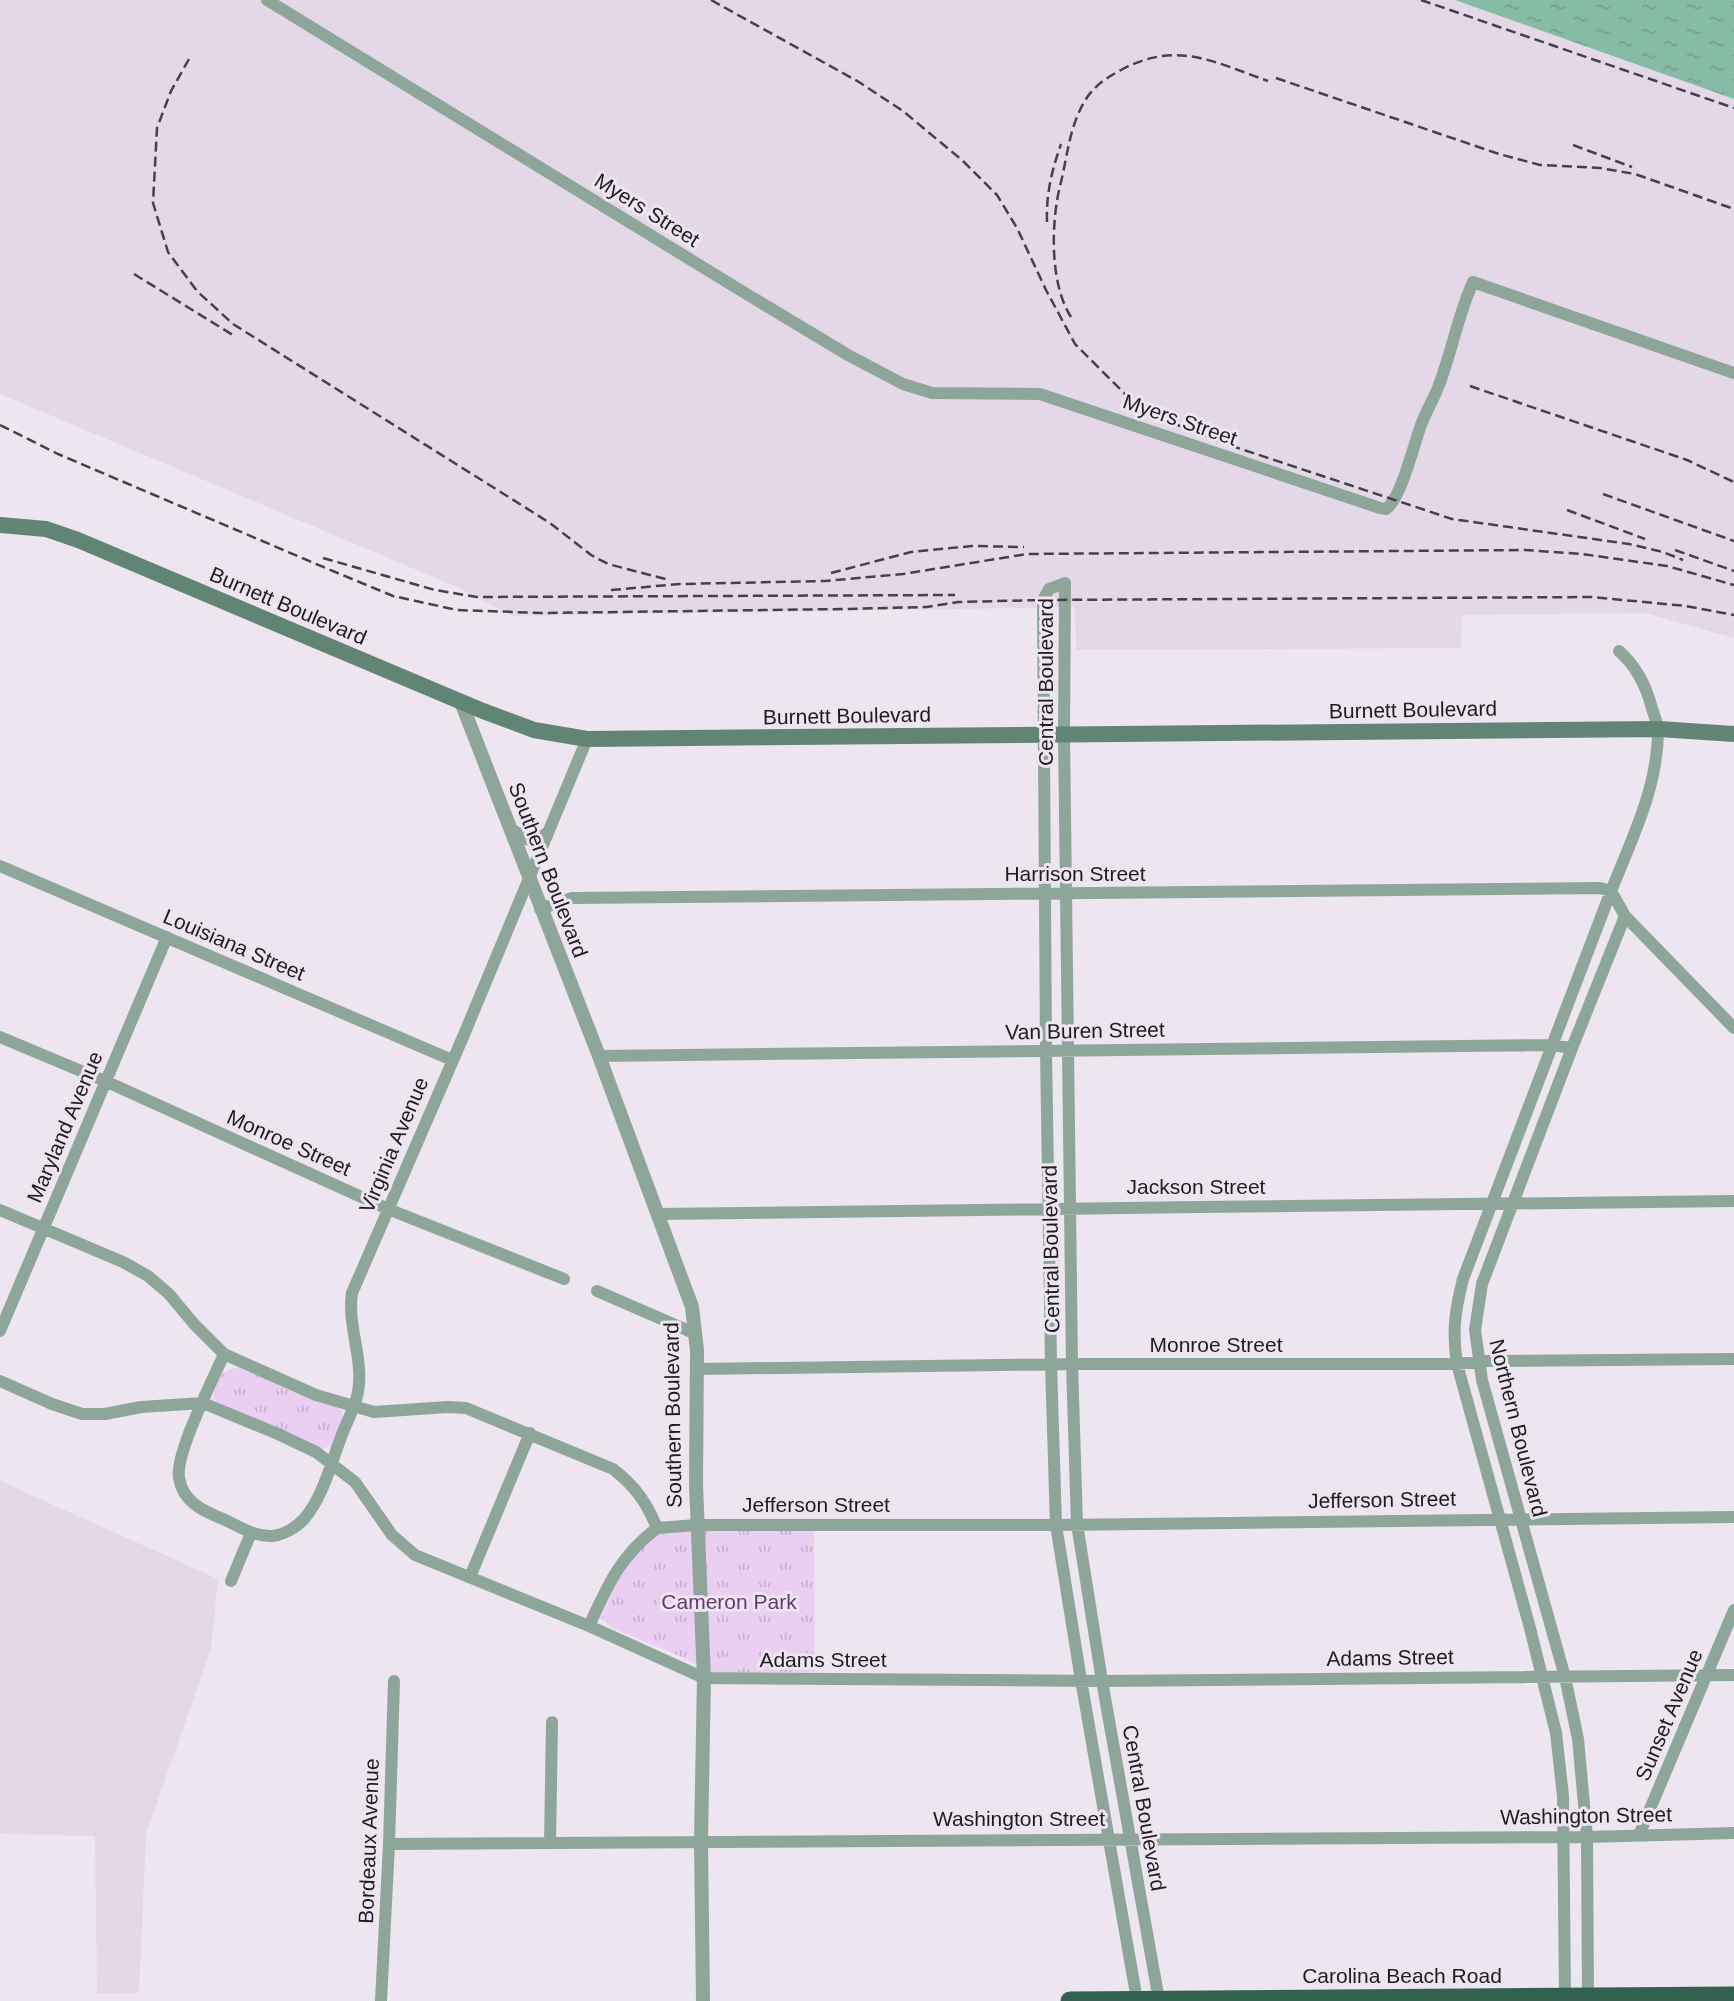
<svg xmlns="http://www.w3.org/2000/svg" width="1734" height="2001" viewBox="0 0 1734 2001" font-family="Helvetica,sans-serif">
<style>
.built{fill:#e4d8e8}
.park{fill:url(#park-tufts)}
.water{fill:url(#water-ripples)}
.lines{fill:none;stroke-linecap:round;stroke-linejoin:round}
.minor{stroke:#8ea59a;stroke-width:12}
.tertiary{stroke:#8ea59a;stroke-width:14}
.secondary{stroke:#628475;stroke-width:16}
.trunk{stroke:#32624f;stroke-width:19}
.rail{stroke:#454247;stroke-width:2.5;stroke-dasharray:10 5;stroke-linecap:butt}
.labels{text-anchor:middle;stroke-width:6;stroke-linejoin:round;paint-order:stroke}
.street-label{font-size:21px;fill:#1e1c1f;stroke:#ede5ef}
.park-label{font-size:21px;fill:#623a6d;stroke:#ede5ef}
</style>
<defs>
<pattern id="park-tufts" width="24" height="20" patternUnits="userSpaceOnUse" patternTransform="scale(1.75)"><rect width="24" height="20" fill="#eacff2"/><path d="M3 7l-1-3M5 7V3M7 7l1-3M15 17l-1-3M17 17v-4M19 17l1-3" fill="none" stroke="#c8b1cf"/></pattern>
<pattern id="water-ripples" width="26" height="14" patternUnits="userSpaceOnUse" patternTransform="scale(1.75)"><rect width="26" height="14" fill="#86bca5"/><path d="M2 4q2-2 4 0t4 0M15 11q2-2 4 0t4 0" fill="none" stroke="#73a18e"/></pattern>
</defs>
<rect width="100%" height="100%" fill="#ede5ef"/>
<path class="built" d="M0 0H1455L1734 99V638L1645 613 1462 615 1461 648 1076 650 1075 607 513 616 457 587 0 394Z
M0 1481 218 1579 211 1649 146 1834 139 1993 97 1994 95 1836 0 1834Z"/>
<path class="park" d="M241 1367 338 1407 346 1420 336 1444 322 1449 218 1407 213 1396C220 1376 220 1371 241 1367Z
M686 1530 814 1531 815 1672H710L689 1660 612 1628 601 1618C614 1590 632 1543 664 1532 670 1530 679 1531 686 1530Z"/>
<path class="water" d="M1455 0H1734V99Z"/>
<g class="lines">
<path class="minor" d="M267 0 740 290 848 355 903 384 932 393 1040 394 1380 508 1386 509C1401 499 1414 444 1421 425 1426 411 1434 399 1439 385 1452 351 1458 315 1473 282L1734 373
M0 866 452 1060
M540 909 572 898 1600 888 1611 891 1463 1279C1455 1311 1452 1331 1457 1364L1530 1628 1556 1733 1563 1796 1565 1997
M1625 916 1734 1028
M0 1037 105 1081 388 1209 564 1279
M599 1056 1553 1045 1572 1048
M0 1210 123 1262 148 1276 169 1294 194 1324 224 1354 316 1395 374 1412 448 1407 466 1408 613 1469C635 1486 647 1503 657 1528
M658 1214C1017 1207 1375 1207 1734 1201
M597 1291 696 1334
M0 1331 167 937
M224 1354C213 1380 175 1453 179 1478 183 1502 203 1511 223 1519 239 1526 254 1537 272 1536 284 1535 297 1527 304 1519 324 1496 332 1459 343 1432 348 1419 356 1405 358 1392 364 1359 347 1326 352 1293L463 1037 587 739
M697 1369 1072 1364H1457L1484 1361 1734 1359
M0 1381 52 1404 82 1414H105L141 1407 203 1403 278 1434 316 1452 355 1482 392 1535 415 1555 589 1626 704 1678 1102 1681 1734 1675
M657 1528 697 1525H1056L1734 1517
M470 1577 530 1433
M231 1581 251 1533
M589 1626C608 1585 620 1556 657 1528
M1639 1835 1734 1610
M550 1843 552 1722
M389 1844 1587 1837 1734 1833
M1588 1997 1587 1837 1578 1739 1565 1677 1482 1380 1475 1330 1482 1284 1572 1048 1625 916 1611 891C1631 841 1658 787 1658 731 1658 723 1653 713 1651 705 1645 683 1636 666 1619 651
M1137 2000 1081 1680 1056 1525 1051 1365 1046 1051 1043 600 1049 589 1065 583 1064 735 1072 1364 1077 1524 1102 1681 1159 2000
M381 2001 389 1844 394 1681"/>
<path class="tertiary" d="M461 702 599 1056 692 1307 697 1350 696 1485 704 1678 701 1841 703 2001
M511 830C524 839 531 842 546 835"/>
<path class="secondary" d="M0 525 46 529 78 540 483 711 534 730 587 739 1659 729 1734 734"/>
<path class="trunk" d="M1070 2001 1734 1996"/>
<path class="rail" d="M711 0 859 82 903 111 963 161 997 195 1017 228 1046 290 1075 344 1127 396 1170 422 1229 445 1452 519 1629 544 1663 552 1683 560
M1421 0 1734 108
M189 59 171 91 157 128 153 203 168 252 197 291 233 324 550 523 591 555 608 564 669 580
M1276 78 1499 154 1540 165 1600 168 1635 174 1734 209
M1573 145 1632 167
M1047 222C1046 193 1052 170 1061 144
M134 274 236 337
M1071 317C1049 283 1051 219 1061 182 1067 157 1069 133 1080 110 1089 90 1102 80 1121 70 1177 40 1214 62 1268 81
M1470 386 1687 460 1734 482
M0 425 58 454 328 569 393 596 457 610 542 613 845 609 927 607 958 602 1043 600 1591 597 1686 606 1734 615
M1603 494 1734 541
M1567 510 1645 539
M1675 550 1734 571
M323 558 435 590 477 597 955 595
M831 573 911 552 972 546 1024 547
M611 590 680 584 825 581 903 574 1027 554 1525 550 1582 554 1667 566 1734 585"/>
</g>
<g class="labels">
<g class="street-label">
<text transform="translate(647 210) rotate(32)" y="7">Myers Street</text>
<text transform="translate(1180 420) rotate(19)" y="7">Myers Street</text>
<text transform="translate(288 606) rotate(23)" y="7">Burnett Boulevard</text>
<text transform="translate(1046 682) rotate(-90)" y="7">Central Boulevard</text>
<text transform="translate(1413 710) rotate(-1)" y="7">Burnett Boulevard</text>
<text transform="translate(847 716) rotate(-1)" y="7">Burnett Boulevard</text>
<text transform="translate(548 870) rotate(69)" y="7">Southern Boulevard</text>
<text x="1075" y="881">Harrison Street</text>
<text transform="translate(234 945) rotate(23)" y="7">Louisiana Street</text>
<text transform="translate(1085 1031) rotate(-1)" y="7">Van Buren Street</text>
<text transform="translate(65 1127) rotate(-67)" y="7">Maryland Avenue</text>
<text transform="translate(289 1143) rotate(24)" y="7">Monroe Street</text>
<text transform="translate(394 1145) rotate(-67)" y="7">Virginia Avenue</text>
<text x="1196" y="1194">Jackson Street</text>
<text transform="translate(1051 1249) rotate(-91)" y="7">Central Boulevard</text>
<text x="1216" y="1352">Monroe Street</text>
<text transform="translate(673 1415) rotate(-91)" y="7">Southern Boulevard</text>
<text transform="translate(1518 1428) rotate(76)" y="7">Northern Boulevard</text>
<text transform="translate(1382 1500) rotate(-1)" y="7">Jefferson Street</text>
<text x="816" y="1512">Jefferson Street</text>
<text transform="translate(1390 1658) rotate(-1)" y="7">Adams Street</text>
<text x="823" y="1667">Adams Street</text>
<text transform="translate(1669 1715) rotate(-67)" y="7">Sunset Avenue</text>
<text transform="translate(1144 1808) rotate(80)" y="7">Central Boulevard</text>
<text transform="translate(1586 1816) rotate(-1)" y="7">Washington Street</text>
<text x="1019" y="1826">Washington Street</text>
<text transform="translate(369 1841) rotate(-88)" y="7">Bordeaux Avenue</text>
<text x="1402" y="1983">Carolina Beach Road</text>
</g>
<g class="park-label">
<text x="729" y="1609">Cameron Park</text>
</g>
</g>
</svg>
